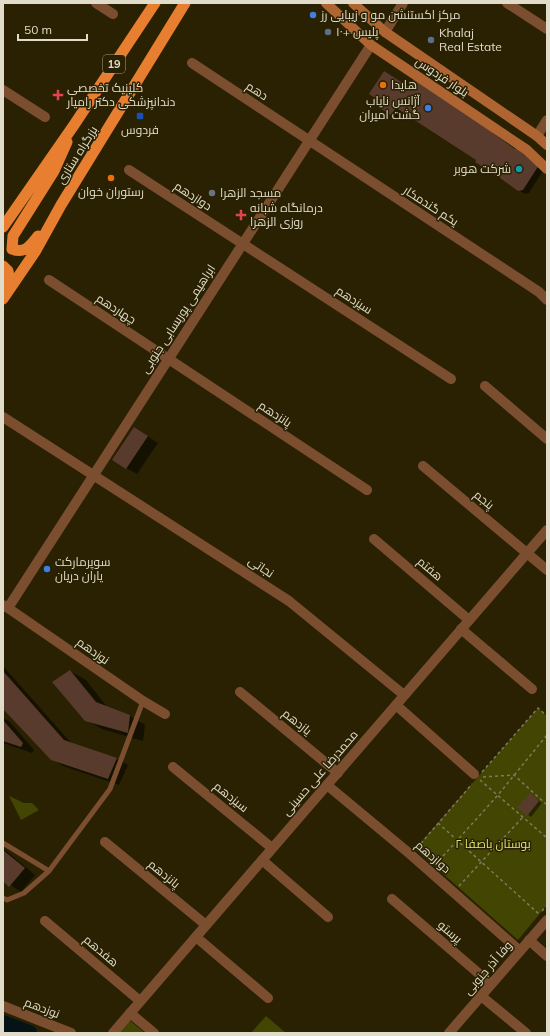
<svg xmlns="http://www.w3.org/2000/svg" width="550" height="1036" viewBox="0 0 550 1036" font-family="Mulish,Cairo,sans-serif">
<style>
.green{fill:#434602}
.shadow{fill:#0007}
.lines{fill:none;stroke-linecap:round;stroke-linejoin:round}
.river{stroke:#051316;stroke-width:16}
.building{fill:#583b2c}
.path{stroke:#807960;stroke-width:1.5;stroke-dasharray:3 3;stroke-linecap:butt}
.service{stroke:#7c4e30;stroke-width:5}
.minor{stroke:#7c4e30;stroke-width:10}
.tertiary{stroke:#7c4e30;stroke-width:10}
.secondary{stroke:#af6532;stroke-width:10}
.trunk{stroke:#e87e2f;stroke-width:11}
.shop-dot{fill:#3f7fe0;stroke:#292102;stroke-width:1.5}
.service-dot{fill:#5c6f8a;stroke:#292102;stroke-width:1.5}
.food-dot{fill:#e8710a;stroke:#292102;stroke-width:1.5}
.health-dot{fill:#e0444e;stroke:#292102;stroke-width:1.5}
.transit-dot{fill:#1a4fb4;stroke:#292102;stroke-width:1.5}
.culture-dot{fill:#0f9aa8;stroke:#292102;stroke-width:1.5}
.worship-dot{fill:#6b7280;stroke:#292102;stroke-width:1.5}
.labels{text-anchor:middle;stroke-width:3;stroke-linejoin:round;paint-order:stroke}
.shield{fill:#292102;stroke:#aaa48e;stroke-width:1}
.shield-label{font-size:11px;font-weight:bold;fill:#e1dcca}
.poi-label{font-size:12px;fill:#e1dcca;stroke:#292102;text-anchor:start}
.street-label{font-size:12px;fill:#e1dcca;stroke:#292102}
.park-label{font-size:12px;fill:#dce36f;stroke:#292102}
</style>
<rect width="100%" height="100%" fill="#292102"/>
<path class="green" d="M538 708 547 716V905L518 940 415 849Z
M9 796 24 803H32L39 810 21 820Z
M266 1016 286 1033H251Z
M128 1019 145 1033H116Z"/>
<path class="shadow" d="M385 72 410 88 505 138 504 140 544 169 529 193 525 194 519 190 478 159 407 114 403 121 381 108 384 103Z
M135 428 158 443 137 474 126 468Z
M3 666 72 744 117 759 128 765 119 785 63 766 52 759 3 707Z
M70 671 86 680 108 708 130 716 145 725 143 741 102 729 86 720Z
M3 718 9 721 34 750 32 753 3 743Z
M530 794 542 803 531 817 519 807Z
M3 848 35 875 21 892 3 880Z"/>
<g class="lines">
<path class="river" d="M3 1023 29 1033"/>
</g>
<path class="building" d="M384 71 409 87 415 78 495 130 493 133 515 149 517 146 539 165 523 190 518 191 500 178V174L495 175 475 162 476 160 396 108 391 115 380 108 383 103 369 94Z
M134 427 148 436 126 469 112 460Z
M70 670 96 702 130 715 128 733 85 721 52 682Z
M3 671 64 740 117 758 108 779 51 760 3 709Z
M3 720 23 743 21 747 3 741Z
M530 793 539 801 527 816 517 807Z
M3 850 25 868 9 887 3 881Z"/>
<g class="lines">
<path class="path" d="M482 772 538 708 547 716
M483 777 514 775 547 805
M480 780 547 838
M438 823 539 914
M417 848 472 784
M435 865 498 795 547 735
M459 886 523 817
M542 911 547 905"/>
<path class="service" d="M3 843 49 871
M3 898 7 900 24 893 49 871 110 789 143 701"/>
<path class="minor" d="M96 3 113 14
M507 3 547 29
M192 63 539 292 547 300
M3 90 45 117
M129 170 451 379
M49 280 367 490
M485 386 547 439
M3 417 289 601 404 695
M423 466 547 570
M374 539 469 620
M8 608 143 701 165 714
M461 629 532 689
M240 692 338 773
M396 705 474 774
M173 767 272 848
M327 785 410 854 520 951
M105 842 206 925
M262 860 328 917
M392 899 491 984
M45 921 140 1001
M196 937 268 998
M529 940 547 956
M481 996 526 1033
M130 1013 154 1033"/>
<path class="tertiary" d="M385 32 403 3
M537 136 547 120
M3 605 8 608 371 45
M3 1006 71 1033
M113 1033 547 530
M449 1033 547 920"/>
<path class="secondary" d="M326 3 371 45 527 150 547 169
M353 3 385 32 537 136 547 145"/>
<path class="trunk" d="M3 227 74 125 155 3
M38 236C30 246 25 254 12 249L13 236 54 171 67 142
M3 266 8 271 9 276 3 286
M3 299 35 252 61 205 185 3"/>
</g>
<g class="shop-dot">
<circle cx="313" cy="15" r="4"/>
<circle cx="428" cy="108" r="4"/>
<circle cx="47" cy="569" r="4"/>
</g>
<g class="service-dot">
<circle cx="328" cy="32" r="4"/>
<circle cx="431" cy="40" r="4"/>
</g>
<g class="food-dot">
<circle cx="383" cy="85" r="4"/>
<circle cx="111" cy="178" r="4"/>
</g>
<g class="health-dot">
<path d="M56 89h4v4h4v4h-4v4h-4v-4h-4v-4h4z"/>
<path d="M239 209h4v4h4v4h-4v4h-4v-4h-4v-4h4z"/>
</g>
<rect class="transit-dot" x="136" y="112" width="8" height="8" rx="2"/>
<circle class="culture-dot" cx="519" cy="169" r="4"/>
<circle class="worship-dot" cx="212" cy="193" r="4"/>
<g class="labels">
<rect class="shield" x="103" y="55" width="22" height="18" rx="3"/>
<g class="shield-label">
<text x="114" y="68">19</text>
</g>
<g class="poi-label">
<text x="321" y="19">مرکز اکستنشن مو و زیبایی رز</text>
<text x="336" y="36">پلیس +۱۰</text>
<text x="439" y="37">Khalaj<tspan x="439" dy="14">Real Estate</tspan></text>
<text x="391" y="89">هایدا</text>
<text x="67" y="92">کلینیک تخصصی<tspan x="67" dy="14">دندانپزشکی دکتر رامیار</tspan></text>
<text x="420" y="105" text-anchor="end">آژانس نایاب<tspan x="420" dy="14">گشت امیران</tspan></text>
<text x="140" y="134" text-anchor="middle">فردوس</text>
<text x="511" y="173" text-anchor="end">شرکت هوبر</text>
<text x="111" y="196" text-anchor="middle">رستوران خوان</text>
<text x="220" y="197">مسجد الزهرا</text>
<text x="250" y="212">درمانگاه شبانه<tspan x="250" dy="14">روزی الزهرا</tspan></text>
<text x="55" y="566">سوپرمارکت<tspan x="55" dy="14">یاران دریان</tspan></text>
</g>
<g class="street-label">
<text transform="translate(442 77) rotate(34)" y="4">بلوار فردوس</text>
<text transform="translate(257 91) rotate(33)" y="4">دهم</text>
<text transform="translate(77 155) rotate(-58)" y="4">بزرگراه ستاری</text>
<text transform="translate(193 196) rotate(33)" y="4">دوازدهم</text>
<text transform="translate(431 206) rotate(33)" y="4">یکم گندمکار</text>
<text transform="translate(354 300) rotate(33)" y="4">سیزدهم</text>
<text transform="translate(116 309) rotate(33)" y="4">چهاردهم</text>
<text transform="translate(178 319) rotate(-57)" y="4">ابراهیمی پوربسابی جنوبی</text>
<text transform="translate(275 414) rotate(33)" y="4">پانزدهم</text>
<text transform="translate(484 500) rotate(40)" y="4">پنجم</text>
<text transform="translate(261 567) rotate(33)" y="4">نجاتی</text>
<text transform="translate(430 569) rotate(40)" y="4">هفتم</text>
<text transform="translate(93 651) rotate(35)" y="4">نوزدهم</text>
<text transform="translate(297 722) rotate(39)" y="4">یازدهم</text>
<text transform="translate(320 773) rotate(-49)" y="4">محمدرضا علی حسینی</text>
<text transform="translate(231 797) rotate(39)" y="4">سیزدهم</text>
<text transform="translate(433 857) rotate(41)" y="4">دوازدهم</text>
<text transform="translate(164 874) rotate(39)" y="4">پانزدهم</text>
<text transform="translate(450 932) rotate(41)" y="4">پرستو</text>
<text transform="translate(101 951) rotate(40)" y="4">هفدهم</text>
<text transform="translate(488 968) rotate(-49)" y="4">وفا آذر جنوبی</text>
<text transform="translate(42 1008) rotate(21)" y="4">نوزدهم</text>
</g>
<g class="park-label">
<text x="493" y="848">بوستان باصفا ۲</text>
</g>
</g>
<rect width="550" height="1036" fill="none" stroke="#e1dcca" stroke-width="8"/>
<path d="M18 34v6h69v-6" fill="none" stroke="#e1dcca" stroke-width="2"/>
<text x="24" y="34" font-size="12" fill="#e1dcca" stroke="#292102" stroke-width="3" paint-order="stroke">50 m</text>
</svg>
